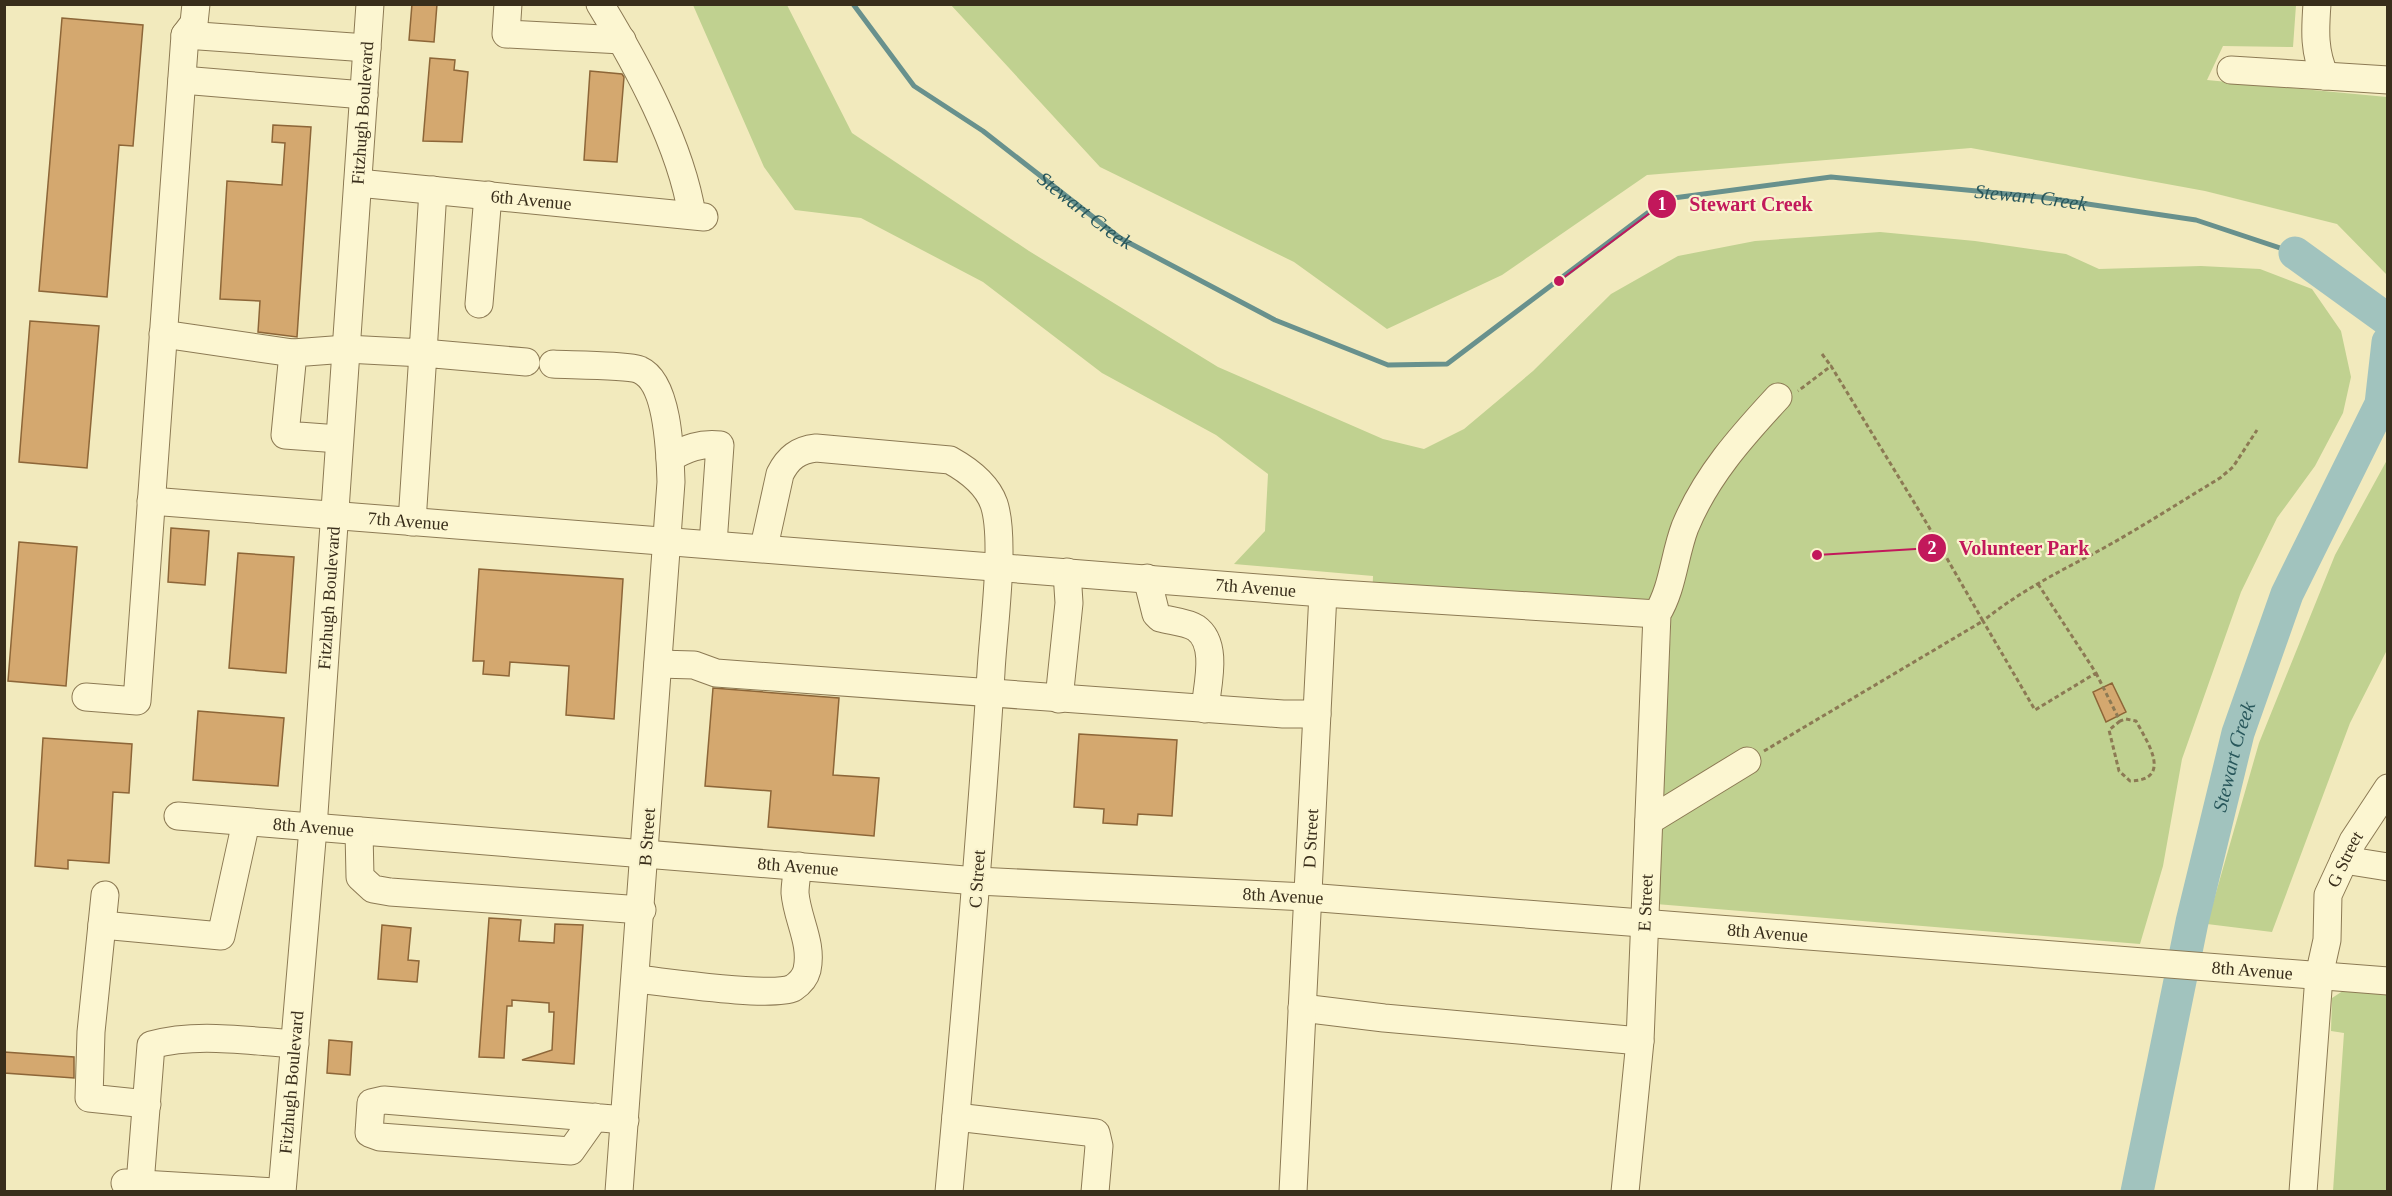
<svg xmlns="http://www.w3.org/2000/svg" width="2392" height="1196" viewBox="0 0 2392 1196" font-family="Georgia,serif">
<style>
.green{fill:#c0d190}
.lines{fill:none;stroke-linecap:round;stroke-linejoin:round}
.stream{stroke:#68918d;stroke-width:5}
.river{stroke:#a1c3be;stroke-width:33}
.building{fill:#d4a86f;stroke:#8d6638;stroke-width:1.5}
.minor-casing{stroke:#8c7a54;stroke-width:29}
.path{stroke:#8c7a54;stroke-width:3;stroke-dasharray:4.5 3;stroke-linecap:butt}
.minor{stroke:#fcf6d1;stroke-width:27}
.labels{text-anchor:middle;stroke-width:4.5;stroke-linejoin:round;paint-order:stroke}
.street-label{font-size:18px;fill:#392e1b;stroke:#f9f3cd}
.water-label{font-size:20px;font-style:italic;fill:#28575b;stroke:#f9f3cd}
.leader{fill:none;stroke:#c2185b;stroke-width:2}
.callout-dot{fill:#c2185b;stroke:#f9f3cd;stroke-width:2}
.mark-label{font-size:18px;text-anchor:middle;font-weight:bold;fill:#fff}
.callout-label{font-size:20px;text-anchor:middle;font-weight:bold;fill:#c2185b;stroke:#f9f3cd;stroke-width:4.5;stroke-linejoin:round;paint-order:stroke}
</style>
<rect width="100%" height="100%" fill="#f2eabd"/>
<path class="green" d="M693 5H787L852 133 1029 251 1218 367 1383 439 1424 449 1464 429 1533 371 1611 294 1678 256 1755 241 1880 232 1975 241 2066 254 2099 269 2201 266 2260 269 2312 289 2341 331 2351 377 2343 413 2315 466 2277 518 2241 592 2182 759 2163 866 2140 944 1656 904 1671 626 1626 618 1372 601 1373 576 1234 564 1265 531 1268 474 1216 435 1102 373 983 282 861 218 795 210 764 167Z
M951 5H2296L2293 47 2223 46 2207 80 2387 97V275L2337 224 2205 191 1971 148 1647 175 1502 275 1387 329 1294 262 1100 167Z
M2387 460V650L2350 723 2272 932 2207 924 2259 743 2335 555Z
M2349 987 2387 992V1191H2333L2344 1033 2331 1031 2332 998Z"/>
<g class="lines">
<path class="stream" id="s1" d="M853 4 914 86 983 131 1120 238 1275 320 1388 365 1447 364 1666 199 1831 177 2040 197 2196 220 2295 253"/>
<g class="river">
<path d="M2295 253 2388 320"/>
<path id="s2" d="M2137 1192 2192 922 2238 733 2287 594 2381 404 2388 342"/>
</g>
</g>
<path class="building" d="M412 4H437L434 42 409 40Z
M62 18 143 25 133 146 119 145 107 297 39 291Z
M430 58 455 60 454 70 468 72 462 142 423 141Z
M590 71 622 74 624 77 617 162 584 160Z
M273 125 311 127 297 337 258 332 260 301 220 299 227 181 282 185 285 143 272 142Z
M30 321 99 326 87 468 19 462Z
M171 528 209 531 205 585 168 582Z
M19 542 77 547 66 686 8 681Z
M238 553 294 557 286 673 229 668Z
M479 569 623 579 614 719 566 715 569 666 510 662 509 676 483 674 484 661H473Z
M2112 683 2126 712 2106 722 2093 692Z
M713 688 839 698 833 775 879 778 874 836 768 827 771 791 705 786Z
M198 711 284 718 278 786 193 780Z
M1079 734 1177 740 1172 816 1138 814 1137 825 1103 823 1104 809 1074 807Z
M43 738 132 744 129 793 113 792 109 863 68 860V869L35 866Z
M489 918 521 920 519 941 554 943 555 924 583 925 574 1064 522 1060 552 1050 554 1012H549V1003L512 1000V1006H507L504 1058 479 1057Z
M382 925 411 928 408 960 419 961 417 982 378 979Z
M329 1040 352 1042 350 1075 327 1073Z
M4 1052 74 1057V1078L4 1073Z"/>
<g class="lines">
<defs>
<g id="minor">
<path d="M508 4 506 34 622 40"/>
<path d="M600 4C637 65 681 145 692 215"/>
<path d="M2317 4C2315 31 2314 52 2325 76"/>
<path d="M185 35 367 48"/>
<path d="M2231 70 2388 80"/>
<path d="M182 80 364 95"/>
<path id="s3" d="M358 183 704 217"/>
<path d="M479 304 488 195"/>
<path d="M163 334 293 353"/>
<path d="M553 364C568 365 630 365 640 370 669 383 670 455 671 482L619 1192"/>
<path d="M339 439 285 435 293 353 346 349 423 353 433 190"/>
<path d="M670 458C687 448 700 443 720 445L713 544"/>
<path id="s4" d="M151 501 1323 593 1657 614"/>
<path d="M412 522 423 353 526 362"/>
<path d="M764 547 780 474C788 458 798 450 816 448L950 460C968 470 987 484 994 504 1006 540 993 631 991 672 980 845 965 1018 949 1192"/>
<path d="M1147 578 1156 614 1160 618C1171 621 1187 622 1196 628 1219 644 1207 686 1205 709"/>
<path d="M658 664 694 665 716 673 1283 714H1317"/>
<path d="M86 697 137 701 185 35 194 23 196 4"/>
<path d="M1059 699 1069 603 1067 572"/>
<path id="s5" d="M178 816 977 881 1307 897 2388 981"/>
<path d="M1649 821 1747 761"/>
<path d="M359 831 360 877 373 889 390 892 642 910"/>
<path d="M2344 860 2388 867"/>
<path d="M105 895 91 1032 89 1098 147 1104"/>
<path d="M102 925 221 936 246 822"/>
<path d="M636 979C666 982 771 998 793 988 799 984 805 978 807 970 813 943 797 919 795 893 795 884 797 874 798 866"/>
<path d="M1302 1008 1384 1018 1640 1041"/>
<path d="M595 1117 571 1151 380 1137 369 1133 371 1103 384 1100 625 1120"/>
<path d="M956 1117 1096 1133 1099 1146 1095 1192"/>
<path d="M125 1183 275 1192"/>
<path d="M140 1184 151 1045C197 1032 247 1041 295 1044"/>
<path id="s6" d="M282 1192 313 828 370 4"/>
<path id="s7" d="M1293 1192 1323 593"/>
<path id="s8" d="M1625 1192 1640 1041 1657 614C1673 588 1674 556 1685 527 1706 476 1741 437 1778 397"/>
<path id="s9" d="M2303 1192 2319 976 2327 940 2328 895 2353 841 2388 788"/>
</g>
</defs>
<use href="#minor" class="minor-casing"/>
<path class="path" d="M1822 354 1831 366
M2038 584 2096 673 2035 710 1983 621C2015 595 2052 575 2089 556 2134 532 2177 504 2220 478L2233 467 2257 430
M2096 673 2120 721 2126 719 2136 721C2148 743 2173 780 2130 781L2119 771 2109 730 2120 721
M1764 751 1983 621 1923 517 1831 366 1798 391"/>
<use href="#minor" class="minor"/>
</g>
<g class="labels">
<g class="street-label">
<text dy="6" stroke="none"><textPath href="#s6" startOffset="1082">Fitzhugh Boulevard</textPath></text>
<text dy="6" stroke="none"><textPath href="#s3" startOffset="174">6th Avenue</textPath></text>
<text dy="6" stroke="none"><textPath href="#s4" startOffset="258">7th Avenue</textPath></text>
<text dy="6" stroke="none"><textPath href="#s4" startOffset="1108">7th Avenue</textPath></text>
<text dy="6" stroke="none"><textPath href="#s6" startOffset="596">Fitzhugh Boulevard</textPath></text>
<text dy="6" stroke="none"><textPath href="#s5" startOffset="136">8th Avenue</textPath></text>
<text transform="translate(647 837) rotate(-86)" y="6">B Street</text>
<text dy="6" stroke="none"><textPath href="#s7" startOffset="354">D Street</textPath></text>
<text dy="6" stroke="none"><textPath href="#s9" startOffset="338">G Street</textPath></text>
<text dy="6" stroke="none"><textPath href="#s5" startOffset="622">8th Avenue</textPath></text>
<text transform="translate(977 879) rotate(-86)" y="6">C Street</text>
<text dy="6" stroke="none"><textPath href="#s5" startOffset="1108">8th Avenue</textPath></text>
<text dy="6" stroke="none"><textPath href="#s8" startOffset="290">E Street</textPath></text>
<text dy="6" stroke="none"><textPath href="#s5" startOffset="1594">8th Avenue</textPath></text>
<text dy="6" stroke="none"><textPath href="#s5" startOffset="2080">8th Avenue</textPath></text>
<text dy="6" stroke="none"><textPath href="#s6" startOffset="110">Fitzhugh Boulevard</textPath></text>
</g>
<g class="water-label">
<text dy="7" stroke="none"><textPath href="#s1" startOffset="1356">Stewart Creek</textPath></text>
<text dy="7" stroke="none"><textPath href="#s1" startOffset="314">Stewart Creek</textPath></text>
<text dy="7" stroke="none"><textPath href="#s2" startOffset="446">Stewart Creek</textPath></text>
</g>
</g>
<path class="leader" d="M1559 281L1662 204M1817 555L1932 548"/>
<g class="callout-dot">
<circle cx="1559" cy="281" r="6"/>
<circle cx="1817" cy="555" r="6"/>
<circle cx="1662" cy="204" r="15"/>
<circle cx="1932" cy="548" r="15"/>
</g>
<g class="mark-label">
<text x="1662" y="210">1</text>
<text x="1932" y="554">2</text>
</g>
<g class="callout-label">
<text x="1751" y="211">Stewart Creek</text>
<text x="2024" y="555">Volunteer Park</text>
</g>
<rect width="2392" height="1196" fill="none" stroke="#392e1b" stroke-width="12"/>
</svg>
